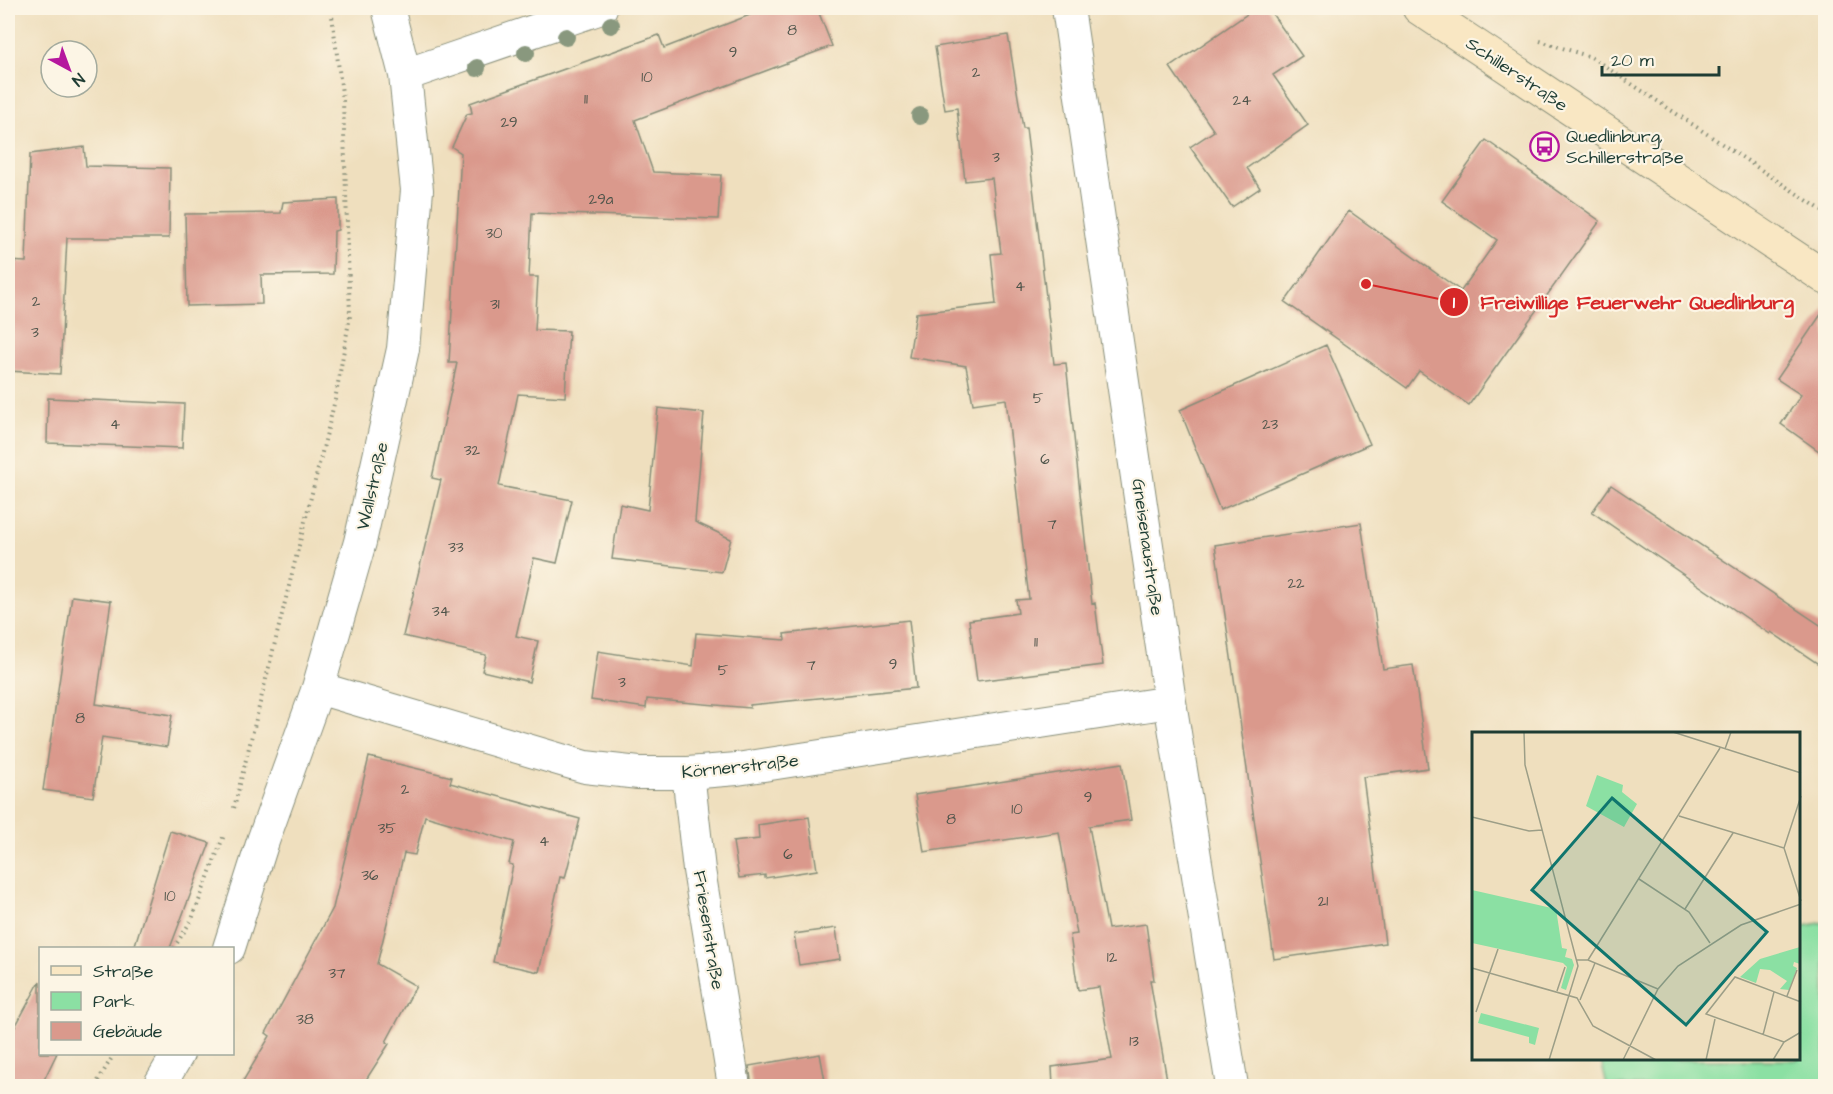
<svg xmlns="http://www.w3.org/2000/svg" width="1833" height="1094" viewBox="0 0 1833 1094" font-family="'Architects Daughter',sans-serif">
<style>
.green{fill:#8be0a3;stroke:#558e6c;stroke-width:1.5}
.building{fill:#da998c}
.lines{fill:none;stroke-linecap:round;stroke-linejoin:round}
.street-casing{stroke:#878e79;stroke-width:34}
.secondary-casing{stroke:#878e79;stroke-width:35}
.path{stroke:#878e79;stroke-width:4;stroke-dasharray:1.5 4.5;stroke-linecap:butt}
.street{stroke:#fff;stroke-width:32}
.secondary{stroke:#f9e7c3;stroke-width:33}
.tree{fill:#89987e}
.labels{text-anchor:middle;stroke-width:4.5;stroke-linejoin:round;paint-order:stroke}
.number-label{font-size:15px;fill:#4e544a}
.street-label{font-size:18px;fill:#1f3d34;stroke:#fcf5e5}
.poi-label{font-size:18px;fill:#1f3d34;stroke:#fcf5e5;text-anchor:start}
.inset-road{fill:none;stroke:#9c9e87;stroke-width:1.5}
.view{fill:#0f766e;fill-opacity:0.15;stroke:#0f766e;stroke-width:3}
.inset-edge{fill:none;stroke:#1f3d34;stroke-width:3}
.leader{fill:none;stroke:#d62828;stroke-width:2}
.callout-dot{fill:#d62828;stroke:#fcf5e5;stroke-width:2}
.mark-label{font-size:18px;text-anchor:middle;font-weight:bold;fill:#fff}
.callout-label{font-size:20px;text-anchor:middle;font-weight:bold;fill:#d62828;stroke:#fcf5e5;stroke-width:4.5;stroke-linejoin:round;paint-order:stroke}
</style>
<rect width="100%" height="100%" fill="#fcf5e5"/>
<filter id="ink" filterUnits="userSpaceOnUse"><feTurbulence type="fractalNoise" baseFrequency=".0167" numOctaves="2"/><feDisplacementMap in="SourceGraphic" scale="12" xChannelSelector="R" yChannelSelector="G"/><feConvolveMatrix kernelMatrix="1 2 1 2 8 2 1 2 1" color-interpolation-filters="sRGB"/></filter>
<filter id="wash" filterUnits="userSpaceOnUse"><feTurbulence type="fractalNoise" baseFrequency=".008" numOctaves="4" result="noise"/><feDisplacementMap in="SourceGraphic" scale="24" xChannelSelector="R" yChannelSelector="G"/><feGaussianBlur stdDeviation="1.35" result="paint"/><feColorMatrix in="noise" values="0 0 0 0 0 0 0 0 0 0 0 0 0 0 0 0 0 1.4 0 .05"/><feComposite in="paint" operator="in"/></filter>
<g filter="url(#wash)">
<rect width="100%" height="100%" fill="#efdfbe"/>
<path class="green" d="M1825 922V1086H1607L1601 1060H1798L1799 927Z"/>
<g id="blocks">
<path class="building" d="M768 8H817L832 46 635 120 653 172 721 175 718 219 532 213 529 277H538L535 330 569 331 565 397 518 394 499 486 572 500 557 563 534 558 516 636 538 641 529 682 482 671 486 655 403 636 441 480 432 478 457 363H449L461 153 452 147 467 114 472 113 470 103 659 35 664 48Z
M1256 8H1268L1302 56 1273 75 1308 125 1247 168 1260 188 1232 207 1190 147 1214 131 1170 67Z
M1008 35 1023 128H1026L1054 364 1066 363 1092 604 1095 603 1103 665 977 681 969 620 1018 613 1016 600 1029 599 1006 399 973 404 966 366 909 357 916 313 996 304 991 254 1001 253 992 178 965 181 957 108 945 110 935 47Z
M1486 140 1600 221 1469 405 1419 371 1407 388 1285 302 1349 211 1461 291 1497 240 1442 201Z
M84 147 86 166 170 168 169 238H67L60 374 8 371V261L26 262 30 154Z
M338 199V230L334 231 333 274 261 275 262 304 187 306 185 214 281 213 283 202Z
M1826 307V456L1781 424 1801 395 1777 379Z
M1326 345 1370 444 1220 510 1180 410Z
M48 398 184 404 182 448 47 443Z
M658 408 704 413 695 522 731 539 722 572 612 559 620 504 648 510Z
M1611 485 1826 629V669L1771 632 1770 634 1592 512Z
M1361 523 1383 669 1413 665 1428 768 1363 777 1385 943 1274 959 1215 545Z
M72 596 111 601 96 704 172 715 167 747 102 737 93 797 43 790Z
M909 620 916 688 750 705V708L647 699 646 708 591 700 598 651 693 666 696 633 785 640 784 634Z
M369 757 452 777 450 783 580 819 565 878 560 877 539 972 493 962 513 865 509 864 514 842 425 816 415 855 404 853 377 964 416 986 386 1042 389 1044 362 1086H240L270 1036 266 1033 333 908Z
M1122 763 1131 820 1089 826 1108 929 1146 924 1154 980H1150L1168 1086H1053L1052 1067 1112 1059 1099 987 1078 990 1070 935 1077 934 1059 832 924 852 915 795Z
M809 817 817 870 765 878V875L739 878 733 842 759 839 758 825Z
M170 831 210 843 170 948H134Z
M836 928 840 959 799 965 794 934Z
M40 981V1053H57L41 1086H8V1040Z
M820 1054 826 1086H752L749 1066Z"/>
</g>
</g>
<g filter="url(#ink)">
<use href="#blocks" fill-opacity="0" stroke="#878e79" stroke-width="1.5"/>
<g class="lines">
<defs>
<path id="street" d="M1068 8 1170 702 1232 1086
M405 75 601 8
M318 688 585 767 639 773H688L737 769 1170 702
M688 773 699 870 734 1086
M229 948 263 841 318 688 360 542 403 349 417 190 405 75 388 8
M159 1086 178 1054"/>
<path id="secondary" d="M1419 8 1826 278"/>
</defs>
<use href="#street" class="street-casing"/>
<use href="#secondary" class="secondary-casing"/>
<path class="path" d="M1540 41 1591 57 1826 213
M234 808 335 400 350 316 343 101 331 8
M174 948 192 919 224 835
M95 1086 114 1054"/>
<use href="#street" class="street"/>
<use href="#secondary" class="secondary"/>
</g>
<g class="tree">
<circle cx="611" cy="25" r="9"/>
<circle cx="566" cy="37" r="9"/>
<circle cx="526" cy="53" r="9"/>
<circle cx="477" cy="68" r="9"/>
<circle cx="920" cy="116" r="9"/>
</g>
</g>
<defs>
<symbol id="bus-ring" viewBox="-11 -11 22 22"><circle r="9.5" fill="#fcf5e5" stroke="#b5179e" stroke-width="1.5"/><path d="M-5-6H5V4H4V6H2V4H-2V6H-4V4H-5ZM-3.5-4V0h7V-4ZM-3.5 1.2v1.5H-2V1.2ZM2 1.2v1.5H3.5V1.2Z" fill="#b5179e"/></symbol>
</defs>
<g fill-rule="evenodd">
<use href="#bus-ring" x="1528" y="130" width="33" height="33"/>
</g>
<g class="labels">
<g class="number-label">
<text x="792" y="35">8</text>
<text x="733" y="57">9</text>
<text x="976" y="77">2</text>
<text x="647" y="82">10</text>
<text x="586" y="104">11</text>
<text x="1242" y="105">24</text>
<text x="509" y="127">29</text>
<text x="996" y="162">3</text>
<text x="601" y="204">29a</text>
<text x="494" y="238">30</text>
<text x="1020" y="291">4</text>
<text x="36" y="306">2</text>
<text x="495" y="309">31</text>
<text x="35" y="337">3</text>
<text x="1038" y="403">5</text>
<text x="115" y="429">4</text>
<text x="1270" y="429">23</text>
<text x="472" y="455">32</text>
<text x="1045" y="464">6</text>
<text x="1052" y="529">7</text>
<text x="456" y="552">33</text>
<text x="1296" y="588">22</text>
<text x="441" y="616">34</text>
<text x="1036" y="647">11</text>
<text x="893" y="669">9</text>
<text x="811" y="670">7</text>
<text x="723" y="675">5</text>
<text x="622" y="687">3</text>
<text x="80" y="723">8</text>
<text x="405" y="794">2</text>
<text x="1088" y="802">9</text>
<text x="1017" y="814">10</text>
<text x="951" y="824">8</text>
<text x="387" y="833">35</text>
<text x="544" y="846">4</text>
<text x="788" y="859">6</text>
<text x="370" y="880">36</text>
<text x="170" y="901">10</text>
<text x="1323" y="906">21</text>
<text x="1112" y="962">12</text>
<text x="337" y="978">37</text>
<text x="305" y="1024">38</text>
<text x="1134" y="1046">13</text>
</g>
<g class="street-label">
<text transform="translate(1517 74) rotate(34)" y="6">Schillerstraße</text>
<text transform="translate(372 486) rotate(-77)" y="6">Wallstraße</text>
<text transform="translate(1148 547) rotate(82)" y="6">Gneisenaustraße</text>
<text transform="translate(740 766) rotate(-6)" y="6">Körnerstraße</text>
<text transform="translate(709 930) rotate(81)" y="6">Friesenstraße</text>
</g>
<g class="poi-label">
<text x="1566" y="142">Quedlinburg,<tspan x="1566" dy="21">Schillerstraße</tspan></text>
</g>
</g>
<g transform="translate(1472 732)">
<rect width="328" height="328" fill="#efdfbe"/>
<path d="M125 43 151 53 150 60 165 72 152 95 114 74ZM0 158 84 177 90 216 95 217 93 225 100 227 102 233 94 258 89 256 95 235 91 231 0 211ZM328 215V232L322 230 321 234 325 236 317 258 308 257 315 249 298 238 288 237 284 251 268 245 288 227ZM9 281 67 296 63 313 57 311V305L6 291Z" fill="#8be0a3"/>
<path class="inset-road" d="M52 0 53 33 106 234 77 328M201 0 329 41M253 17 259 0M329 64 312 116 329 169M207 84 312 116M0 85 57 99 70 98M167 147 217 180 238 211M213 177 261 101M105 228H116L186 257M116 228 248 16M0 236 105 266 121 294 184 328M85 259 93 235M315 264 325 238M108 268 123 231M4 280 26 217M291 303 302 260M312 310 234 282 263 245 329 270M151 328 186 257 206 234 269 193 329 172M234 328 243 287M301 328 312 310 329 300"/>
<path class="view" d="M140 66 295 200 214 293 60 158Z"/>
<rect width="328" height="328" class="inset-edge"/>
</g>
<path class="leader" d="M1366 284L1454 302"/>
<g class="callout-dot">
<circle cx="1366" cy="284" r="6"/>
<circle cx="1454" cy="302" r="15"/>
</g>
<g class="mark-label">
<text x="1454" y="308">1</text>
</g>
<g class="callout-label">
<text x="1637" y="309">Freiwillige Feuerwehr Quedlinburg</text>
</g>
<rect width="1833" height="1094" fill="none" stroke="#fcf5e5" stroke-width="30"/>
<rect x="39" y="947" width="195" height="108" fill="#fcf5e5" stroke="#a4ab9e" stroke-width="1.5"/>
<rect x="51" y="966" width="30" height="9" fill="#f9e7c3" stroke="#a4ab9e" stroke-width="1.5"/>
<text x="93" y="977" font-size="18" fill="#1f3d34">Straße</text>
<rect x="51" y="992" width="30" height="18" fill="#8be0a3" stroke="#a4ab9e" stroke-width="1.5"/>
<text x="93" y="1007" font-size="18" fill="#1f3d34">Park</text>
<rect x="51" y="1022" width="30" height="18" fill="#da998c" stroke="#a4ab9e" stroke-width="1.5"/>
<text x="93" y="1037" font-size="18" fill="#1f3d34">Gebäude</text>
<g transform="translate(69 69) rotate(139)"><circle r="28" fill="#fcf5e5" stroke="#a4ab9e" stroke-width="1.5"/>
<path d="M0-4.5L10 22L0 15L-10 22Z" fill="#b5179e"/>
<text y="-9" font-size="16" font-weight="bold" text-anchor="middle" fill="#1f3d34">N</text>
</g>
<path d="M1602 66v9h117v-9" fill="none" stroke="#1f3d34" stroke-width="3"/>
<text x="1611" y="66" font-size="18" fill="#1f3d34" stroke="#fcf5e5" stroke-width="4.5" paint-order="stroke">20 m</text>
</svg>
